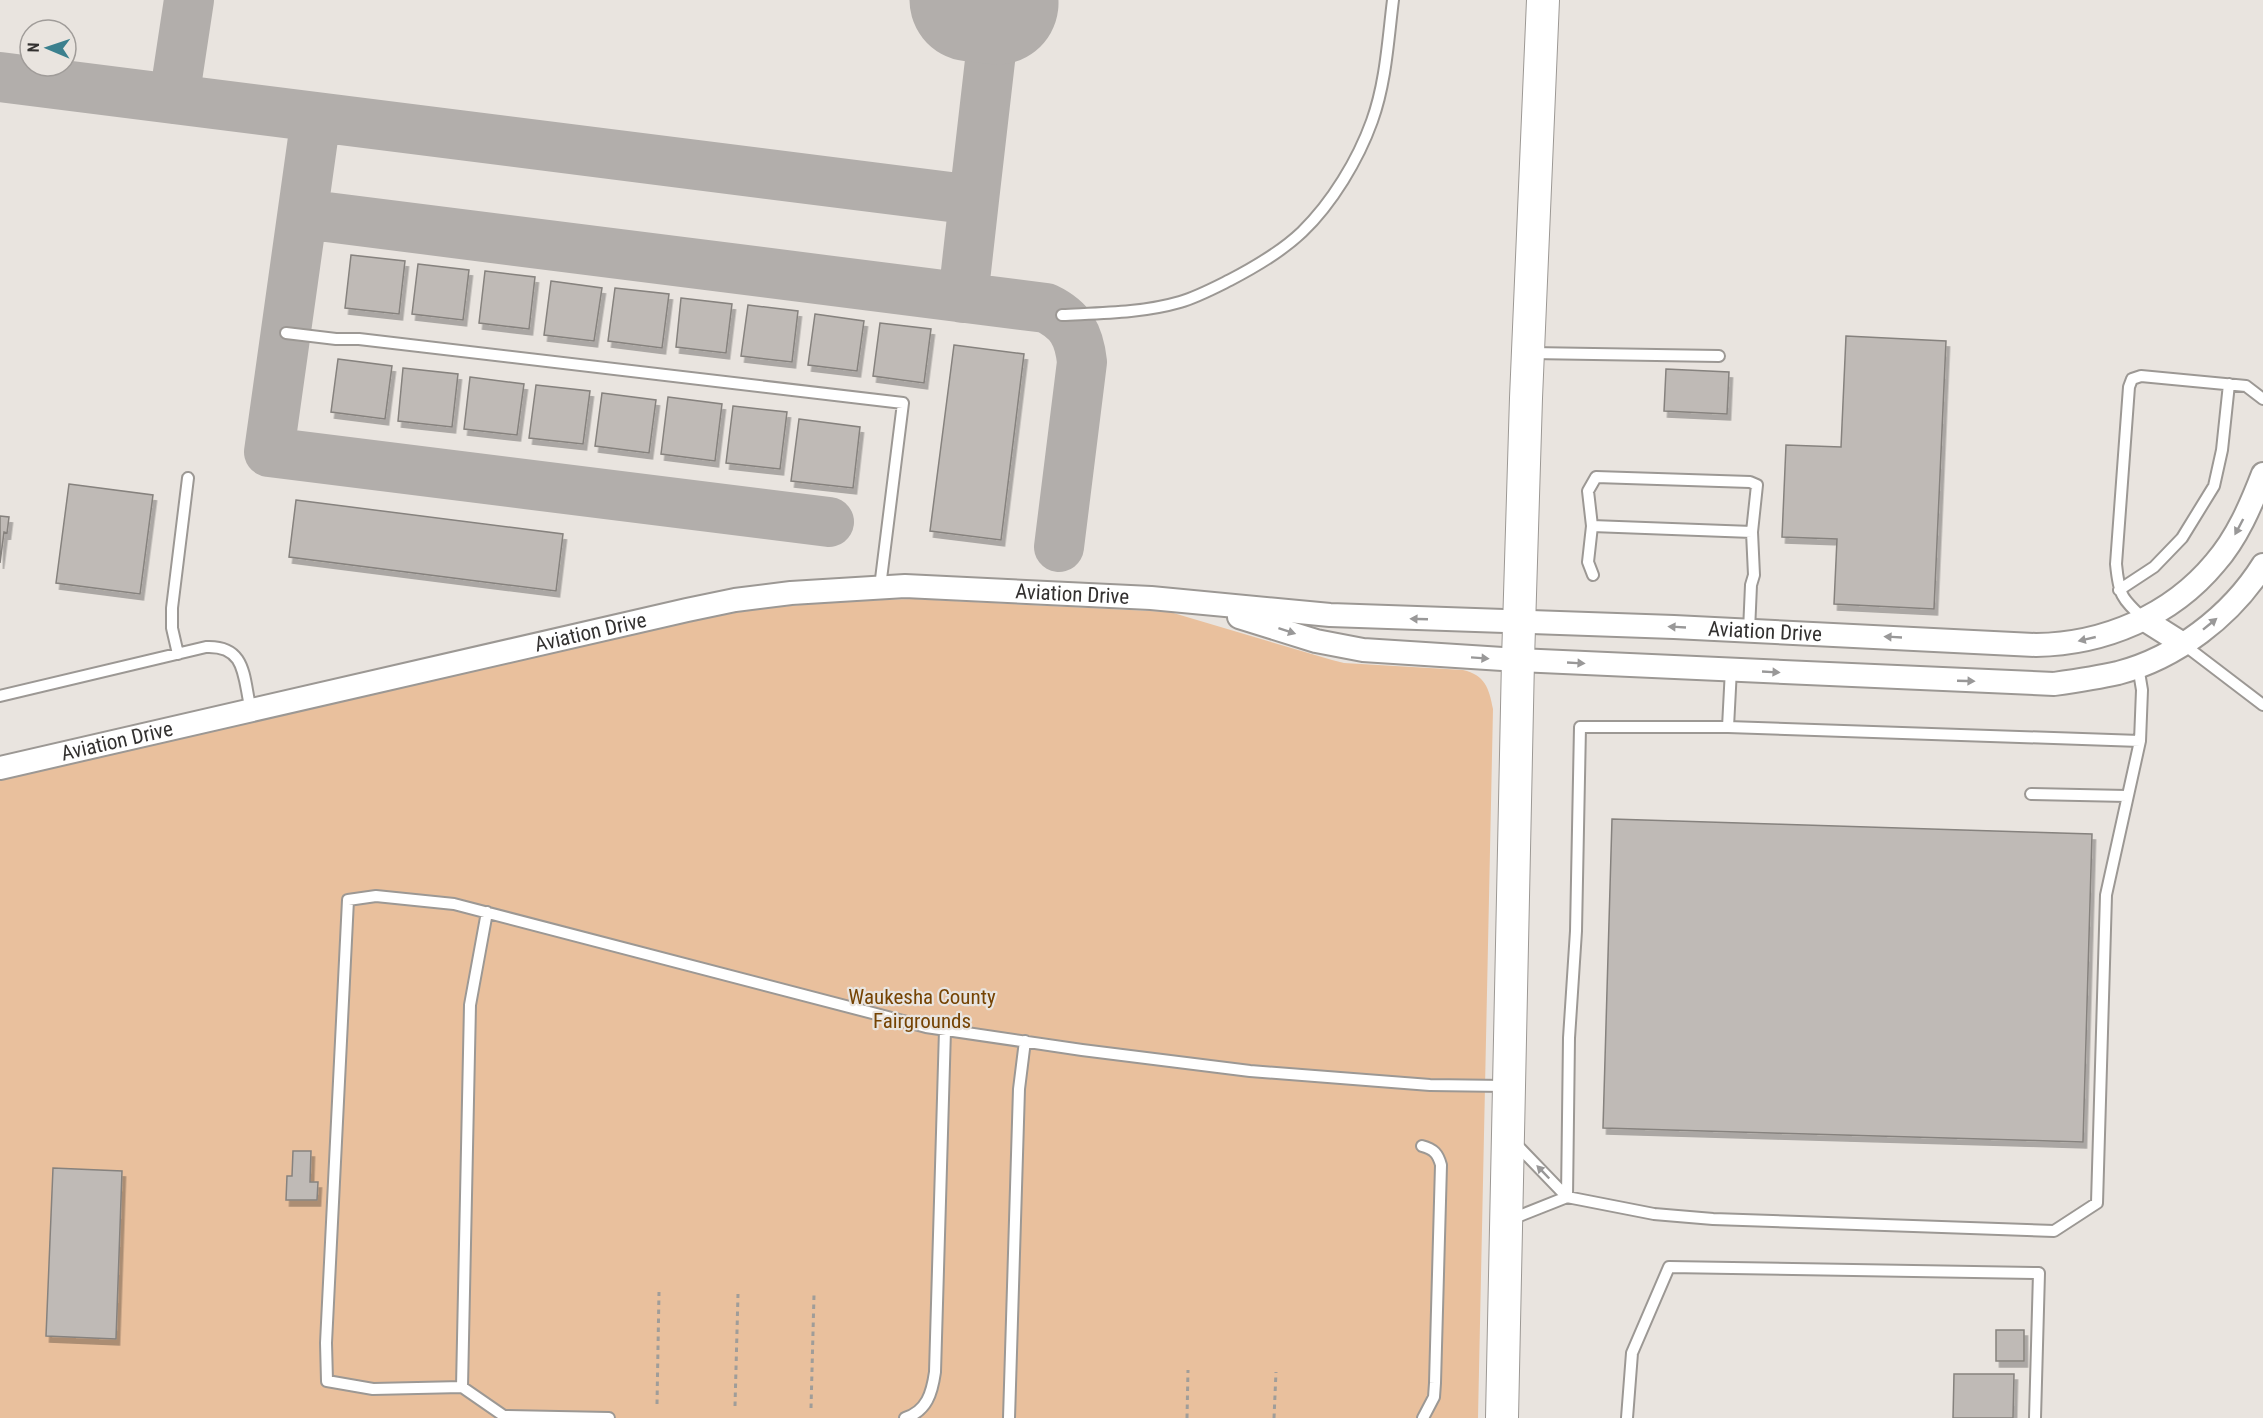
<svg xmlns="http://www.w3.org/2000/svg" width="2263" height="1418" viewBox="0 0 2263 1418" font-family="'Roboto Condensed',sans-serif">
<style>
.green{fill:#e9c09d}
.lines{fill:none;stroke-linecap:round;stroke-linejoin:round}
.taxiway{stroke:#b2aeab;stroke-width:50}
.runway{stroke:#b2aeab;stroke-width:123}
.building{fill:#bfbab6;stroke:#86827e;stroke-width:1.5;filter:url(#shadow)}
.lane-casing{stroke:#9c9894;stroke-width:14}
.street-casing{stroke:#9c9894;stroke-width:26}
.secondary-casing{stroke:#9c9894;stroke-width:34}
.path{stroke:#a09d99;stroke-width:3;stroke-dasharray:4.5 4.5;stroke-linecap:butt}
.lane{stroke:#fff;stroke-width:10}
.street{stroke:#fff;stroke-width:22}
.secondary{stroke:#fff;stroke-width:32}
.oneway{fill:#999898}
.labels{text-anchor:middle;stroke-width:4.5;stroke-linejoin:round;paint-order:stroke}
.street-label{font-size:21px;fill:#333130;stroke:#e9e4df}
.park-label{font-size:21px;fill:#754303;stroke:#e9e4df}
</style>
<defs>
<filter id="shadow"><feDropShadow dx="3.5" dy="6" stdDeviation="0" flood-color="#0004"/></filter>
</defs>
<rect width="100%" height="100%" fill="#e9e4df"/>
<path class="green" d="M915 599 1170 612 1332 660 1344 663 1463 670C1485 675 1489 688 1493 709L1478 1418H0V779L710 617C780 604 843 601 915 599Z"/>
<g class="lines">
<path class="taxiway" d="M0 77 974 200 997 0
M174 99 189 0
M316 117 269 452 829 522
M303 214 1046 308C1071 320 1079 335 1082 362L1059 547
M963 298 974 200"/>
<path class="runway" d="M971 0 997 3"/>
</g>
<path class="building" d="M351 255 405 261 399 314 345 308Z
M418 264 469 270 463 320 412 314Z
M485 271 535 277 529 329 479 323Z
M551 281 602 288 594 341 544 335Z
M615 288 669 294 662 348 608 341Z
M681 298 732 304 726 353 676 347Z
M748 305 798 311 792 362 741 356Z
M815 314 864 321 857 371 808 365Z
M880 323 931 329 924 383 873 376Z
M1846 336 1946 341 1934 609 1834 604 1837 539 1782 537 1786 445 1841 447Z
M954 345 1024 354 1001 540 930 531Z
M338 359 392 366 385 419 331 412Z
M403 368 458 374 452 427 398 421Z
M1666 369 1729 372 1727 414 1664 411Z
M470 377 524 384 517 435 464 429Z
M536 385 590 391 583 444 529 438Z
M602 393 656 400 649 453 595 446Z
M668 397 722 404 715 461 661 454Z
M733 406 787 412 780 469 726 463Z
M799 419 860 427 853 488 791 481Z
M69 484 153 495 140 594 56 583Z
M296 500 563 534 556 591 289 557Z
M0 516 9 517 7 533 4 532 0 563Z
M1612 819 2092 834 2083 1142 1603 1128Z
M293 1151H311L310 1182H318L317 1200H286L287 1176H292Z
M53 1168 122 1171 116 1339 46 1336Z
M1996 1330H2024V1361H1996Z
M1954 1374H2014L2013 1418H1953Z"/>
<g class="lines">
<defs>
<path id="lane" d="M1062 315C1102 313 1142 313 1180 302 1197 297 1214 288 1230 280 1255 267 1281 252 1302 232 1332 203 1358 160 1372 121 1386 82 1388 40 1393 0
M286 333 336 339H359L903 403 880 587
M1531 353 1719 356
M1592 526 1752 532
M1593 575 1588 562 1592 526 1588 491 1596 477 1750 482 1757 485 1752 532 1754 575 1751 585 1749 631
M2119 590 2154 567 2182 538 2214 486 2222 450 2229 384
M2144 619C2121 598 2119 595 2116 564L2129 387 2132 379 2141 376 2246 386 2263 399
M2183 644 2263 705
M178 654 172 628V608L188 478
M2138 666 2142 690 2140 741
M0 696 206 647C248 645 243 680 251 710
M1580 727H1728L2140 741 2106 895 2097 1203 2054 1231 1713 1219 1654 1214 1567 1197 1569 1038 1576 931Z
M1728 727 1731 669
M2031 794 2127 796
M487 912 470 1005 462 1387 504 1416 609 1418
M1422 1146C1434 1149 1438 1154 1441 1165L1435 1383 1434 1397 1423 1418
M1509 1220 1567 1197 1515 1143
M462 1387 373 1389 327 1381 326 1343 348 900 376 896 454 904 926 1027 1082 1050 1250 1071 1430 1085 1505 1086
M905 1418C927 1411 932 1393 935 1372L945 1030
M1009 1418 1019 1089 1025 1041
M1627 1418 1632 1353 1669 1267 2039 1273 2035 1418"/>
<g id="street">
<path d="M1239 617 1316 641 1363 650 1518 660 2054 684C2075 681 2096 678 2118 673 2176 658 2231 616 2263 565"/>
<path d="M2145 620 2183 644"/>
<path id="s1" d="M0 768 687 610 735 600 791 593 905 586 1151 598 1330 615 1674 627 2036 645C2104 644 2171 616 2215 563 2237 538 2251 505 2263 474"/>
</g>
<path id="secondary" d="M1502 1418 1518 660 1526 398 1543 0"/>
</defs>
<use href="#lane" class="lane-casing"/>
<use href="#street" class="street-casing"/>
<use href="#secondary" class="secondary-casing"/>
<path class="path" d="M657 1404 659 1292
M735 1406 738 1294
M811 1408 814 1295
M1187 1418 1188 1370
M1274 1418 1276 1372"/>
<use href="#lane" class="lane"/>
<use href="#street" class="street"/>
<use href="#secondary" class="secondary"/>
</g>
<defs><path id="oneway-solid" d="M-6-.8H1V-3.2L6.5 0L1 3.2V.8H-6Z" transform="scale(1.5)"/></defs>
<g class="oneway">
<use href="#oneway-solid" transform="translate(2239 527) rotate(118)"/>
<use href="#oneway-solid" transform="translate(1419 619) rotate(-178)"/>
<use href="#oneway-solid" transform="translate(2210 624) rotate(-39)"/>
<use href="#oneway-solid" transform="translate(1677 627) rotate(-177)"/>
<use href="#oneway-solid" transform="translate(1287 631) rotate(18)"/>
<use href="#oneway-solid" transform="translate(1893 637) rotate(-177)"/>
<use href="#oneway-solid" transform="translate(2087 639) rotate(167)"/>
<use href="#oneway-solid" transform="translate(1480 658) rotate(4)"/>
<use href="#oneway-solid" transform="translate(1576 663) rotate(3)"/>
<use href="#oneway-solid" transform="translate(1771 672) rotate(3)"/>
<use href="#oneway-solid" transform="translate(1966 681) rotate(2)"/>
<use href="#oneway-solid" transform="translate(1543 1172) rotate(-134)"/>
</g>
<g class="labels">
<g class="street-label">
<text dy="7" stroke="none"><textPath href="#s1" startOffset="1092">Aviation Drive</textPath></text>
<text dy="7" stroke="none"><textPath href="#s1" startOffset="1786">Aviation Drive</textPath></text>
<text dy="7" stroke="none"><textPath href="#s1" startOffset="606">Aviation Drive</textPath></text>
<text dy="7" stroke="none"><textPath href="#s1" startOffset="120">Aviation Drive</textPath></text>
</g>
<g class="park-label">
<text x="922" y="1004">Waukesha County<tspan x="922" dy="24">Fairgrounds</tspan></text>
</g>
</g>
<g transform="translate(48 48) rotate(272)"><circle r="28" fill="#e9e4df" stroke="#a09c99" stroke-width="1.5"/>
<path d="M0-4.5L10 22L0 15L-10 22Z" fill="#3b808e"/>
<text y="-9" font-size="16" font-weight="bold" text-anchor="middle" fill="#333130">N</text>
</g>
</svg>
